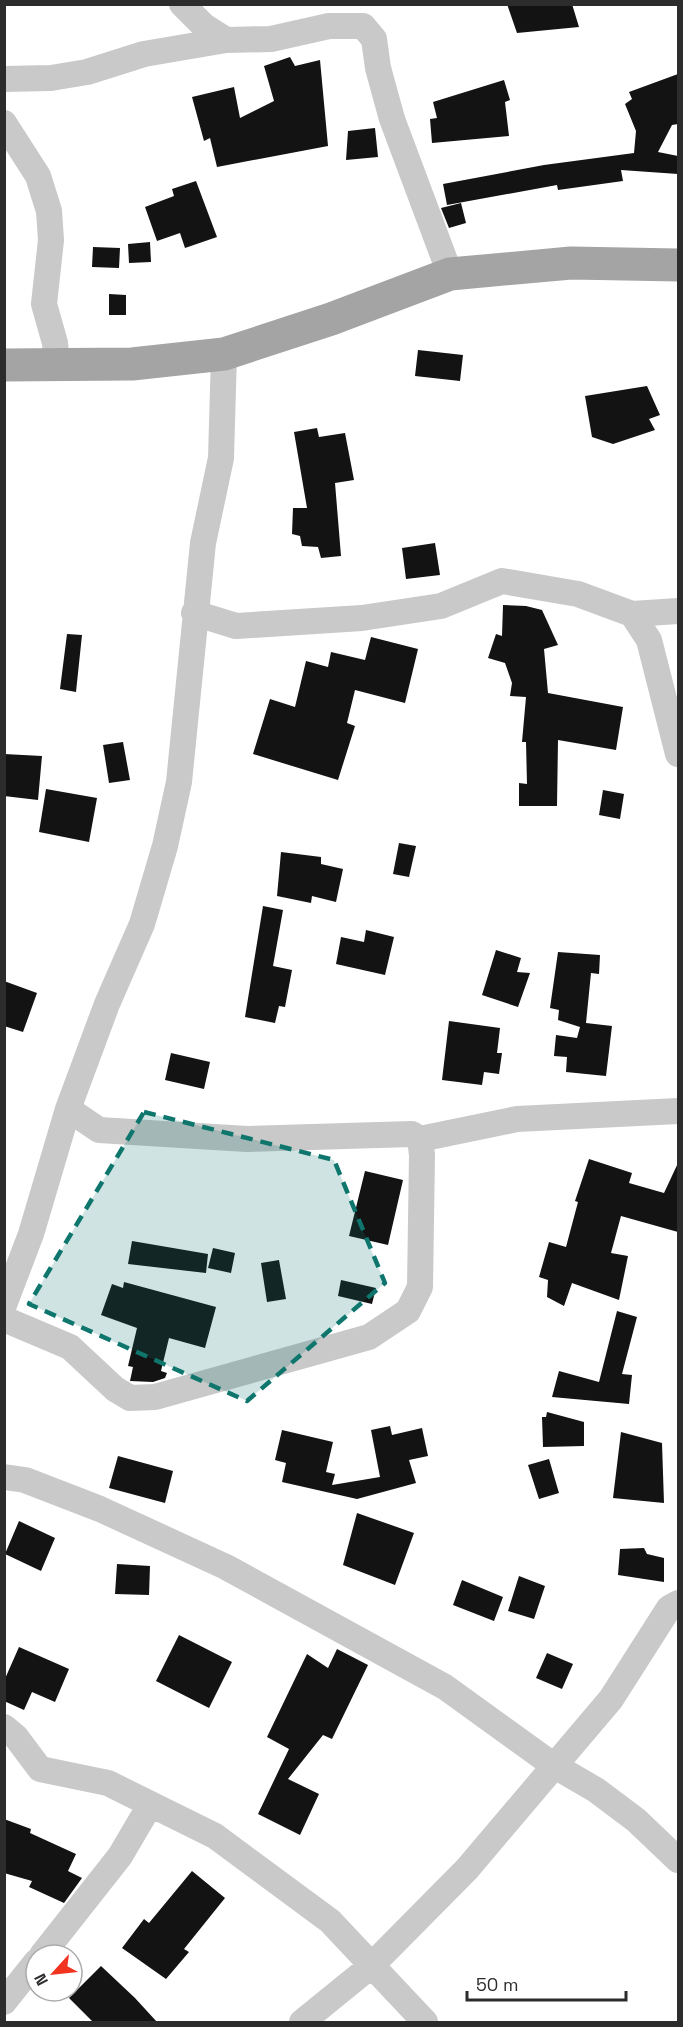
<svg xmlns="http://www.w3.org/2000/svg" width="683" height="2027" viewBox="0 0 683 2027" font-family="'Space Grotesk',sans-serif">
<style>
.building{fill:#131313}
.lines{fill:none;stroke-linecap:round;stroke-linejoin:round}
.minor{stroke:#c9c9c9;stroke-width:26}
.major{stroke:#a4a4a4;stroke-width:33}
.marked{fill:#0f766e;fill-opacity:0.2;stroke:#0f766e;stroke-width:4.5;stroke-dasharray:12 8;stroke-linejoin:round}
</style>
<rect width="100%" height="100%" fill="#fff"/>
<path class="building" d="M507 4H572L579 27 517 33Z
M290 57 295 66 320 60 328 146 217 167 210 138 204 141 192 97 234 87 240 118 274 101 264 66Z
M678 74V124L672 125 658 152 678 156V174L621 170 623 181 558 190 557 185 447 205 443 184 544 165 634 153 636 131 625 104 632 99 629 92Z
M504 80 510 100 505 102 509 136 432 143 430 119 437 118 433 102Z
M375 128 378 157 346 160 348 131Z
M196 181 217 237 185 248 180 233 157 241 145 207 174 196 172 189Z
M461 203 466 223 449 228 441 208Z
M150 242 151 262 129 263 128 244Z
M93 247 120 248 119 268 92 267Z
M109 294 126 295V315H109Z
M418 350 463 355 460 381 415 376Z
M647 386 660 415 649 419 655 430 613 444 592 437 585 396Z
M317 428 319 437 345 433 354 480 335 483 341 556 321 558 318 547 302 546 300 536 292 534 293 508H307L294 432Z
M435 543 440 575 406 579 402 548Z
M503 605 526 606 542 610 558 645 544 649 548 693 623 707 616 750 558 740 557 806H519V783L527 784 526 742H522L526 697 510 696 512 683 505 663 488 658 496 634 502 636Z
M67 634 82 635 76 692 60 689Z
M371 637 418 649 405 703 355 690 347 723 355 726 338 780 253 754 270 699 295 707 306 661 328 667 331 652 365 660Z
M123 742 130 780 109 783 103 745Z
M4 754 42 756 38 800 4 796Z
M46 789 97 798 89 842 39 832Z
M603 790 624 794 620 819 599 815Z
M399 843 416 846 409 877 393 874Z
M281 852 321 857V864L343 869 336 902 312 896 311 903 277 896Z
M263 906 283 910 273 966 292 970 285 1007 279 1006 275 1023 245 1017Z
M366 930 394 937 385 975 336 964 341 937 364 942Z
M496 950 521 958 517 972 530 973 518 1007 482 995Z
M558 952 600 955 599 974 591 973 586 1023 612 1026 606 1076 566 1072 567 1057 554 1056 556 1035 577 1038 580 1027 558 1020 559 1010 550 1008Z
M4 981 37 993 23 1032 4 1026Z
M449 1021 500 1028 497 1053H502L499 1074 484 1072 482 1085 442 1080Z
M171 1053 210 1062 204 1089 165 1080Z
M589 1159 632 1173 629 1183 664 1193 678 1163V1232L621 1216 611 1253 628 1256 619 1300 572 1283 564 1306 547 1297 548 1280 539 1277 549 1242 566 1247 578 1202 575 1201Z
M365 1171 403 1180 388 1245 349 1236Z
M132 1241 208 1254 206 1273 128 1264Z
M213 1248 235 1253 231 1273 208 1268Z
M279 1260 286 1299 267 1302 261 1263Z
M341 1280 376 1288 372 1304 338 1296Z
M124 1282 216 1307 205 1348 169 1338 161 1371 167 1373 165 1378 153 1382 130 1381 133 1367 128 1366 137 1328 101 1315 112 1284 123 1288Z
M617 1311 637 1317 622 1374 632 1375 629 1404 552 1397 559 1371 599 1382Z
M547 1412 584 1422V1446L543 1447 542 1417H546Z
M390 1426 392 1435 422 1428 428 1456 409 1460 416 1483 357 1499 282 1482 286 1463 275 1460 282 1430 333 1442 326 1472 335 1474 332 1485 380 1477 371 1430Z
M621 1432 662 1443 664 1503 613 1498Z
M118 1456 173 1471 165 1503 109 1488Z
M549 1459 559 1493 539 1499 528 1465Z
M357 1513 414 1533 395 1585 343 1565Z
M19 1521 55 1538 41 1571 5 1554Z
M644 1548 647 1554 664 1558V1582L618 1575 620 1549Z
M117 1564 150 1566 149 1595 115 1594Z
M519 1576 545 1586 534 1619 508 1611Z
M462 1580 503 1597 494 1621 453 1605Z
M179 1635 232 1662 209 1708 156 1681Z
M19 1647 69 1669 55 1702 32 1692 24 1710 4 1701V1681Z
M337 1649 368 1665 332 1739 323 1735 288 1779 319 1794 300 1835 258 1814 289 1749 267 1737 307 1654 328 1668Z
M547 1653 573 1664 562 1689 536 1678Z
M4 1819 31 1829 30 1833 76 1854 68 1871 82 1878 64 1903 29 1887 32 1881 4 1873Z
M192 1871 225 1898 184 1949 189 1952 166 1979 122 1948 144 1919 149 1923Z
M101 1966 135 1998 157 2022H93L69 1998Z"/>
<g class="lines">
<path class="minor" d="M182 4 204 26 226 40
M4 79 51 78 87 72 144 54 226 40 271 39 329 26H363L374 39 378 68 392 119 450 274
M4 123 38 176 49 211 51 240 44 304 55 343 57 364
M194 613 236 626 362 618 441 606 502 581 578 594 632 614 649 640 678 754
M632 614 678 611
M420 1139 517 1119 678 1111
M4 1305 31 1234 68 1109 107 1004 142 924 165 846 179 782 203 543 221 458 224 354
M4 1319 70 1347 115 1389 130 1398 155 1397 369 1337 408 1311 420 1287 422 1155 420 1139 412 1134 247 1139 99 1130 68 1109
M4 1477 25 1480 100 1509 226 1567 445 1687 553 1765 596 1790 636 1820 678 1860
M4 1727 16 1737 40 1769 108 1783 215 1836 330 1921 425 2022
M42 1955 120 1856 150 1805
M4 2002 36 1962
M302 2022 371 1966 467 1869 611 1699 669 1608 678 1603"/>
<path class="major" d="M4 365 132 364 224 354 331 319 450 274 571 263 678 265"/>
</g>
<path class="marked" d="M144 1112 334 1160 385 1283 247 1401 29 1304Z"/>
<rect width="683" height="2027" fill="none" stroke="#2c2c2c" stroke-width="12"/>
<g transform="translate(54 1973) rotate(243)"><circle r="28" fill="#ffffff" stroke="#ababab" stroke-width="1.5"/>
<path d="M0-4.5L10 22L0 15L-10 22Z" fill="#f13320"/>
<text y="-9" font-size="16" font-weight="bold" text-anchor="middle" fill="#2c2c2c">N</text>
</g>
<path d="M467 1991v9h159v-9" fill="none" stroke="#2c2c2c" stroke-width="3"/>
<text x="476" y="1991" font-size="18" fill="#2c2c2c" stroke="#ffffff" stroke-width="4.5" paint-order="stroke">50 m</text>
</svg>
